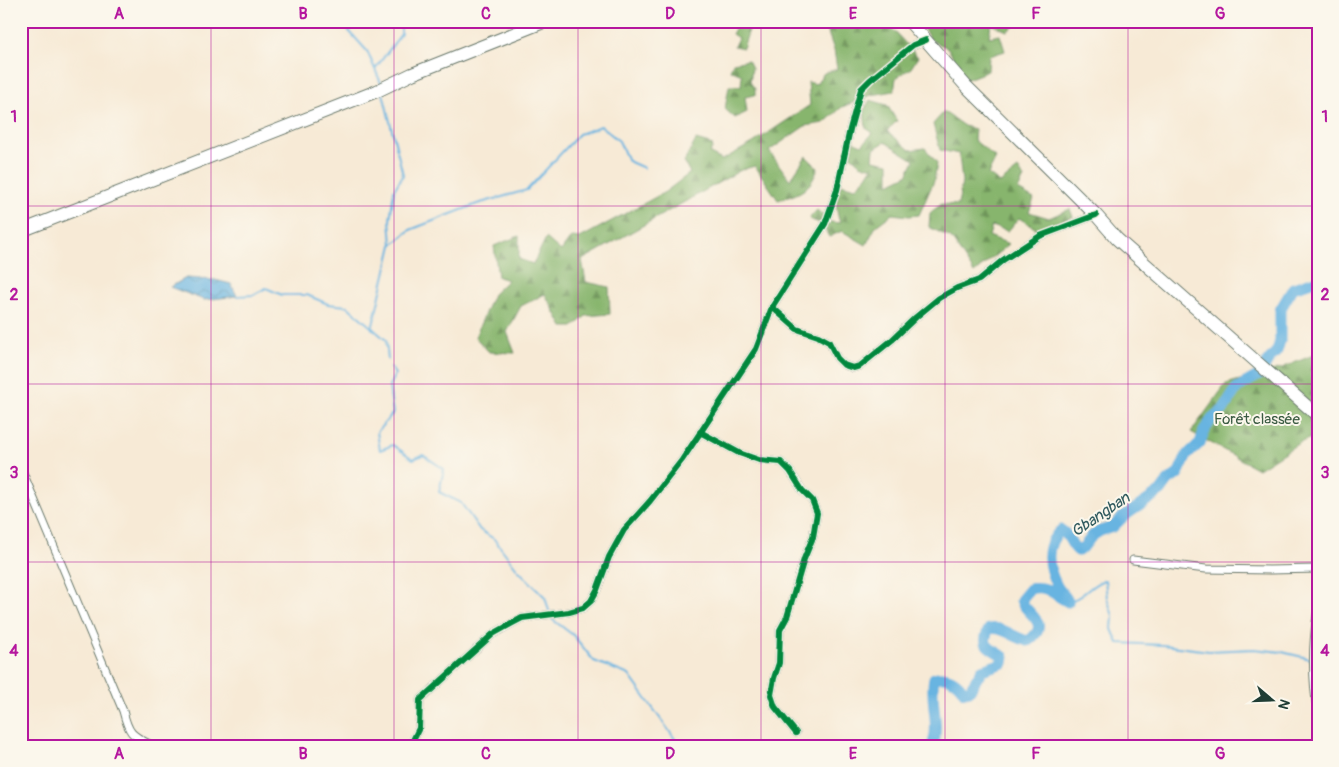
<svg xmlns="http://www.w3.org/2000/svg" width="1339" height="767" viewBox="0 0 1339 767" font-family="Pangolin,sans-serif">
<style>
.forest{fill:url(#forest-firs);stroke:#537950;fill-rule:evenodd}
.water{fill:url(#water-waves);stroke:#43788a}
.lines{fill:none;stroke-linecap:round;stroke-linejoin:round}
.stream{stroke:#67b4e1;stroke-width:2}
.river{stroke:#67b4e1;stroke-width:11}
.street-casing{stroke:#6b7a6d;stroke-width:9}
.highway-casing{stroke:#6b7a6d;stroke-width:14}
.street{stroke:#fff;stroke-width:7}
.highway{stroke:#fff;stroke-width:12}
.cycleway-casing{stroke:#fbf7ec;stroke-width:9}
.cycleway{stroke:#00873e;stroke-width:6}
.grid{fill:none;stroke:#b5179e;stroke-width:1;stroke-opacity:0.55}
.labels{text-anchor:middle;stroke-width:4;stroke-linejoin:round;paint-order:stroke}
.park-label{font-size:15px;fill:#3b5b43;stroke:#fbf7ec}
.water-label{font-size:16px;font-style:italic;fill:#315b5f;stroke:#fbf7ec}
.neatline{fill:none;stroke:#b5179e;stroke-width:2}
.grid-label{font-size:16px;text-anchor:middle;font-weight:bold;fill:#b5179e}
</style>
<defs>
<pattern id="forest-firs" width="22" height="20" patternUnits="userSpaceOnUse" patternTransform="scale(1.25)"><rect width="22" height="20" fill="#87b56d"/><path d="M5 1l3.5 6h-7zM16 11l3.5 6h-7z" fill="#6e945a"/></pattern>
<pattern id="water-waves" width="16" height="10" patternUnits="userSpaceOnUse" patternTransform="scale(1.25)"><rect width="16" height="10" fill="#67b4e1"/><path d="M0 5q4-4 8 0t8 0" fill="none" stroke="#5494b7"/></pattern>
</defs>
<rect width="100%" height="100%" fill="#fbf7ec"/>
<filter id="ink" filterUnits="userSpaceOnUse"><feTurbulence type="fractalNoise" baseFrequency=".02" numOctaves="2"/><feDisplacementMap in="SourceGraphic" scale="10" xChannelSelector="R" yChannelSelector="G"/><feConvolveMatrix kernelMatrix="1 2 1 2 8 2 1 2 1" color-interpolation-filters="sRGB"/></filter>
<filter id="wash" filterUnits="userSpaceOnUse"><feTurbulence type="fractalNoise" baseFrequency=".0096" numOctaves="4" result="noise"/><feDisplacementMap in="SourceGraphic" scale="20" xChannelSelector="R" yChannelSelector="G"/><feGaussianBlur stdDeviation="1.12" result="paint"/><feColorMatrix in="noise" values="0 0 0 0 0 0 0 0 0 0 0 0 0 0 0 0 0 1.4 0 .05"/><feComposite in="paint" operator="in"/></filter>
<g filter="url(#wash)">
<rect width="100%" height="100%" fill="#f7ead6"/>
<path class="forest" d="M744 21H752L743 48 734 46 738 38 732 34 736 27 742 28Z
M828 21H885L918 57 911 68 896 78 894 91 872 95 842 107 824 123 805 126 769 151 790 180 806 156 818 168C810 191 799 194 778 200L755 166 741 170 582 260 586 282 609 287 610 314 586 316 573 327H563L545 294 521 306 507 332 515 353 489 352 475 337 493 294 508 280 498 277 494 246 519 236V259L533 264 546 238 561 251 571 237 580 238 665 192 690 173 684 162 696 140 713 145 710 154 722 160 753 143 810 105 808 82 816 84 824 73 837 69 834 50 826 27Z
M918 21H1022L1007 31 991 24 989 37 1000 35 1005 51 989 56 988 71 965 80 948 48 931 40Z
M748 60 752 68 750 82 755 89V95L745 97 747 112 735 118 725 109 729 86H741L742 75 730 70 733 63Z
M870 100 887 105 897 121 887 131 910 150 925 148 937 163 934 181 919 215 909 216 892 214 876 226 866 245 842 231 829 237 822 224 809 219 817 210 830 222 840 223C836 210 833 195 841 184L855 188 867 176 872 168 860 164 846 152 852 141 862 145 873 133 866 128 864 110ZM885 142 914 160 907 175 889 184V163L873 160 874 149Z
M944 112 964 126 975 129 974 140 996 158 988 174 1000 183 1018 169 1024 178 1018 190 1034 199 1029 212 1049 218 1070 209 1073 217 1038 230 1019 218 1008 231 992 226 989 236 1009 244 974 273 951 238 929 227 930 213 941 204 958 205 962 182 959 154 940 150 933 124Z
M1318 353V435L1299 443 1258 469 1191 432 1226 384 1282 368Z"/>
<path class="water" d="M186 278 215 280 231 284 237 296 204 300 170 287Z"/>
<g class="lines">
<path class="stream" d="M340 21 367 51 381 83
M375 69 401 34V24L403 21
M392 245 410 230 477 204 527 190 579 134 601 126 619 141 628 161 644 168
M237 296 253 295 266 288 282 295H307L328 304 347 306 386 340 388 360
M372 329 392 245 390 220 394 190 403 175 383 93
M391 368 395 374 389 386 393 413 377 432 380 450 393 445 413 459 423 455 444 469 439 492 461 503 480 530 494 539 518 570 545 597 549 611
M1069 601C1083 599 1091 583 1105 580L1107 598 1113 616 1112 629 1118 643 1163 645 1209 651 1254 649 1282 652 1311 659
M549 617 573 635 594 661 629 675 680 746"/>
<path class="river" d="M932 746C941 724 929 701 934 678 947 674 958 681 964 692L969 691 982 670 1003 663 1004 657C993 648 979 648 989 629 1003 626 1014 638 1028 641 1054 623 1024 613 1021 600L1030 589C1048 584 1053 595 1068 602 1067 596 1060 592 1057 586 1047 567 1044 545 1061 530 1071 536 1069 544 1078 551L1082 549 1092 536 1100 531 1113 527 1123 517 1161 491 1168 481 1178 474 1187 455 1200 443 1204 431 1212 419 1223 410 1237 388 1261 374 1268 361 1277 351 1280 341V310L1293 288 1318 280"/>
</g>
</g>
<g filter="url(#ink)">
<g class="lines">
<defs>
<path id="street" d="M772 307 797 329 818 336 829 342 837 358 844 365 853 368 860 366 892 340 916 317 939 298 957 288 979 280 1003 260 1040 236 1096 215
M700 432 739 453 759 460 781 462 790 471 802 490 812 500 817 513 813 537 804 559 787 617 780 630 779 663 774 678 771 695 775 707 796 733
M21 468 123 711C129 735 132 735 153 746
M1133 560 1206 569 1270 570 1318 569
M1318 609C1312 644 1312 680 1318 714
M410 746 419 728 420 700 493 634 511 624 522 618 569 612 583 608 591 601 597 590 609 557 624 530 650 501 682 460 756 349 772 307 825 224 837 190 850 129 861 89 870 80 913 45 926 40"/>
<path id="highway" d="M909 21 966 86 1096 215 1117 239 1318 416
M21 231 377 91 412 74 546 21"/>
</defs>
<use href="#street" class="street-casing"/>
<use href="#highway" class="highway-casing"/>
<use href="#street" class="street"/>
<use href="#highway" class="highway"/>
<defs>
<path id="cycleway" d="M772 307 797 329 818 336 829 342 837 358 844 365 853 368 860 366 892 340 916 317 939 298 957 288 979 280 1003 260 1040 236 1096 215
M700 432 739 453 759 460 781 462 790 471 802 490 812 500 817 513 813 537 804 559 787 617 780 630 779 663 774 678 771 695 775 707 796 733
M410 746 419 728 420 700 493 634 511 624 522 618 569 612 583 608 591 601 597 590 609 557 624 530 650 501 682 460 756 349 772 307 825 224 837 190 850 129 861 89 870 80 913 45 926 40"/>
</defs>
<use href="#cycleway" class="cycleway-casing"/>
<use href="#cycleway" class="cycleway"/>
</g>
</g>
<path class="grid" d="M211 21V746M394 21V746M578 21V746M761 21V746M945 21V746M1128 21V746M21 206H1318M21 384H1318M21 562H1318"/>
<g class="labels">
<g class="park-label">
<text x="1257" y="424">Forêt classée</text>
</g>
<g class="water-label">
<text transform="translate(1100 514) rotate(-34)" y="6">Gbangban</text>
</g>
</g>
<rect width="1339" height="767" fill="none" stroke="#fbf7ec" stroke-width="55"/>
<g transform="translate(1272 700) rotate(109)" stroke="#fbf7ec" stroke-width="4" paint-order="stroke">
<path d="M0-4L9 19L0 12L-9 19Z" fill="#1f3d34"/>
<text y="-8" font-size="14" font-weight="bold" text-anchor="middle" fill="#1f3d34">N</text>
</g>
<rect x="28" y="28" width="1284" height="712" class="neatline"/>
<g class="grid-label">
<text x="119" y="19">A</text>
<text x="303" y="19">B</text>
<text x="486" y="19">C</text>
<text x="670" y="19">D</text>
<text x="853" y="19">E</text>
<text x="1036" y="19">F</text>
<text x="1220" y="19">G</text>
<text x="14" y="122">1</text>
<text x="1325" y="122">1</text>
<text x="14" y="300">2</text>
<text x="1325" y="300">2</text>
<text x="14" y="478">3</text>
<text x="1325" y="478">3</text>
<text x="14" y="656">4</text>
<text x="1325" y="656">4</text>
<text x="119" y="759">A</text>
<text x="303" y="759">B</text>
<text x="486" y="759">C</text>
<text x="670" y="759">D</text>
<text x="853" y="759">E</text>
<text x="1036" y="759">F</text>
<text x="1220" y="759">G</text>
</g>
</svg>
